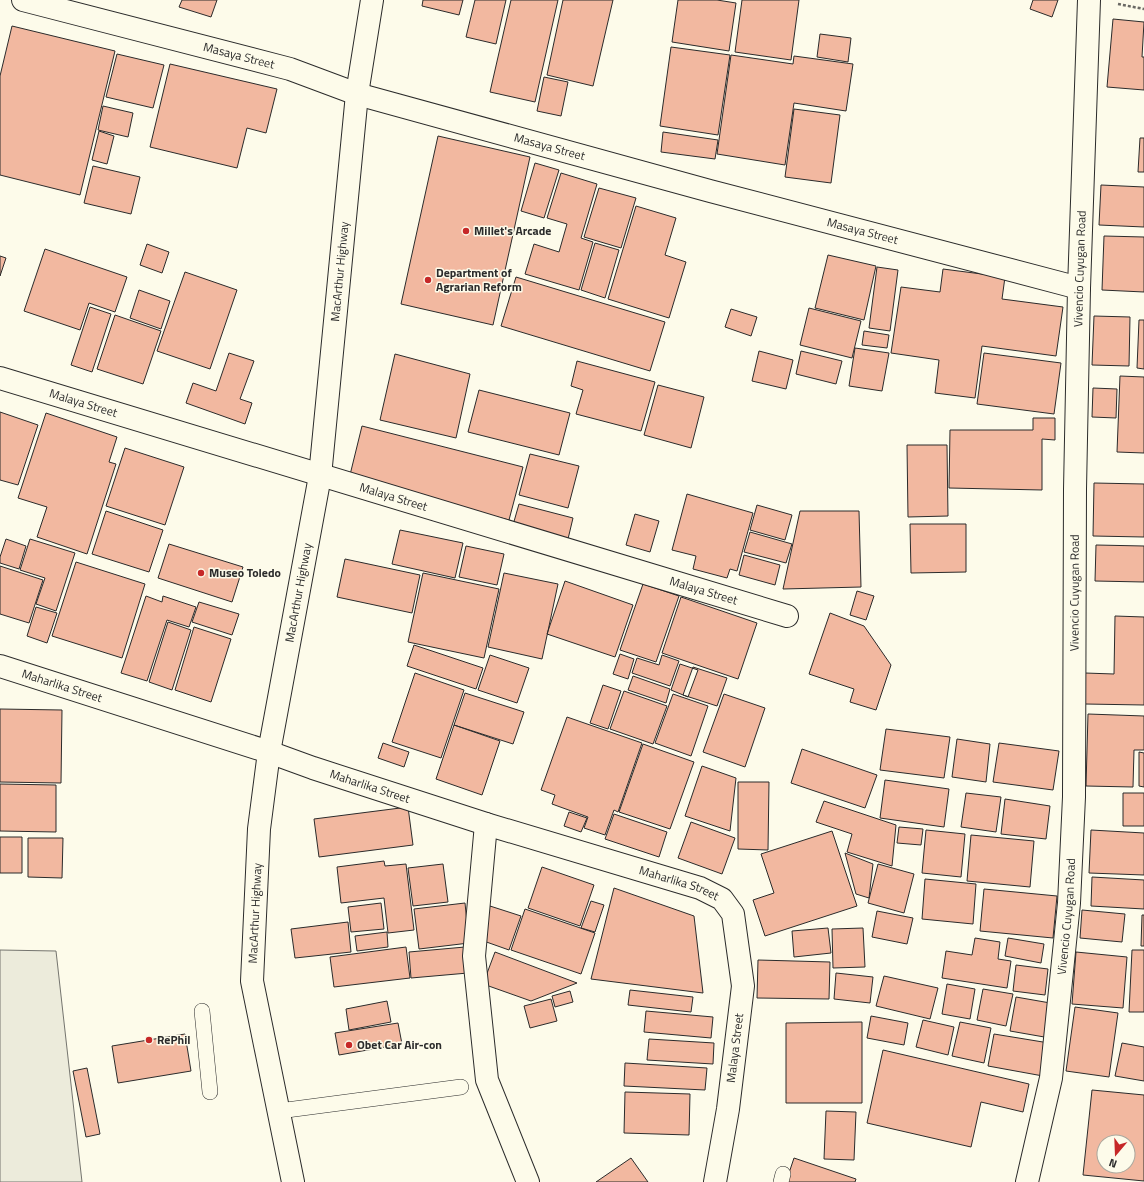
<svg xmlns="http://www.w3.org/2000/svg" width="1144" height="1182" viewBox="0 0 1144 1182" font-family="'Titillium Web',sans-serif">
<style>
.green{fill:#ecebdb;stroke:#74746e}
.building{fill:#f2b8a0;stroke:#2b2b2b;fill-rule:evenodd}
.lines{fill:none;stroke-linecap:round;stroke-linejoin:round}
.service-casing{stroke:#2b2b2b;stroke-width:16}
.minor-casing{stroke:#2b2b2b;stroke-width:24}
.trunk-casing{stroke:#2b2b2b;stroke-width:24}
.path{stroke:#6a6964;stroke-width:2.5;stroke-dasharray:3 2;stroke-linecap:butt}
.service{stroke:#fdfbea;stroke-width:15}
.minor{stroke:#fdfbea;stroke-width:22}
.trunk{stroke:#fdfbea;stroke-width:22}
.poi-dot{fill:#c62828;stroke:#fdfbea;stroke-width:1.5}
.labels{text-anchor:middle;stroke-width:3;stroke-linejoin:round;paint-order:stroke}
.street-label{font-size:12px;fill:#2b2b2b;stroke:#fdfbea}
.poi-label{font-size:12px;font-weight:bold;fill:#2b2b2b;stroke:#fdfbea;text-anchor:start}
</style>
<rect width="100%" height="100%" fill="#fdfbea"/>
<path class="green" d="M0 950 56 951 82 1182H0Z"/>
<path class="building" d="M182 0H217L211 17 179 7Z
M423 0H463L459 15 422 6Z
M475 0H506L496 44 466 37Z
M511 0H558L535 102 490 92Z
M563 0H613L593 86 547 75Z
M678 0H717L736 3 729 51 672 42Z
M742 0H799L791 60 735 52Z
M1033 0H1058L1052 17 1030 9Z
M1113 19 1144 22 1142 57H1144V90L1107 87Z
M12 26 115 51 80 195 0 175V76Z
M820 34 851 38 848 62 817 57Z
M671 47 730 55 718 135 660 126Z
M117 54 164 65 153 108 106 97Z
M731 55 793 64 794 56 853 64 846 111 794 103 785 165 717 154Z
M170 64 277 89 266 133 247 128 237 168 150 147Z
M544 77 568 82 561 116 537 111Z
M103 106 133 113 128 137 98 130Z
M794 109 840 115 831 183 785 177Z
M99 131 114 136 107 164 92 160Z
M663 132 718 140 715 159 661 152Z
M438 136 530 157 493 325 401 304Z
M1140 138H1144V172H1138Z
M535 163 559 170 544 218 521 211Z
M93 166 140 177 131 214 84 203Z
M561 173 597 184 581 238 593 242 579 290 525 274 534 244 559 252 567 224 547 218Z
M1101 185 1144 187V227L1099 225Z
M599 188 636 198 621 248 584 237Z
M636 206 676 218 665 255 686 262 669 318 608 299Z
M1104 236 1144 237V292L1102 290Z
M595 243 619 250 605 298 581 290Z
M147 244 169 252 162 273 140 265Z
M45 249 127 277 115 312 89 303 80 330 24 311Z
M828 255 876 266 864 320 815 308Z
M0 256 6 258 0 276Z
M877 267 898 270 890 331 869 328Z
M943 269 1005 277 1002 299 1063 307 1056 356 982 346 975 398 935 393 939 360 891 353 901 287 940 292Z
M185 272 237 290 210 369 157 351Z
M516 277 665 322 650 371 501 326Z
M139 290 170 301 161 329 130 318Z
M90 307 111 314 92 372 71 365Z
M809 308 861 321 852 358 800 345Z
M731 309 757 317 751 336 725 327Z
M115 315 161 331 143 384 97 369Z
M1094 316 1130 317 1129 366 1092 365Z
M1139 320H1144V369L1137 368Z
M864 331 889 335 887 348 862 345Z
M855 348 889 353 882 391 849 386Z
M759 351 793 360 786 389 752 381Z
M801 351 842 361 836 384 796 374Z
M229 353 254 361 240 399 252 403 245 424 186 403 193 383 216 391Z
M984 353 1061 363 1054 414 977 404Z
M395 354 470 374 456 438 380 420Z
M577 361 655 382 641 431 576 414 583 390 571 386Z
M1120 376 1144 377V453L1117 452Z
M658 385 704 397 691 448 644 435Z
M1093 388 1117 389 1116 418 1092 417Z
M479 390 570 413 559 455 468 432Z
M0 412 38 425 18 485 0 480Z
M46 413 117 437 109 462 116 464 87 554 37 537 47 507 18 498Z
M1033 418H1055V440L1042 439V490L949 488 950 430H1033Z
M362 426 523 467 509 520 349 479Z
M907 445H947L948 516 908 517Z
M125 448 184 467 165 525 106 506Z
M530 454 579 466 568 508 519 495Z
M1094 483 1144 484V537L1093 536Z
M687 494 753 513 737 571 730 569 727 578 693 569 696 556 672 550Z
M519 504 573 518 568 539 513 525Z
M757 505 792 515 785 540 750 530Z
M106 511 163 530 149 572 92 554Z
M800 511H859L861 587 783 589Z
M635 514 659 521 650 552 626 545Z
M910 524H966V572L911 573Z
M400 530 463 543 455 578 392 564Z
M750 532 792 544 786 563 744 552Z
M6 539 26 546 19 569 0 563V557Z
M30 539 75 553 56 611 36 604 45 578 20 570Z
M169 544 243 567 232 602 158 578Z
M1096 545 1144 546V582L1095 581Z
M466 546 504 554 497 585 459 577Z
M744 555 780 565 775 585 739 575Z
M345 559 420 575 412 613 337 597Z
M76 562 145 584 122 658 52 636Z
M0 566 43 580 29 623 0 614Z
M423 573 499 589 484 658 408 642Z
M504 573 558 584 542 659 488 647Z
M565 581 633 605 615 657 547 634Z
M643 584 679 596 656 662 620 650Z
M857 591 874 596 866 620 850 615Z
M146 596 162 602 163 596 196 607 189 627 167 620 147 681 121 673Z
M681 597 757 623 738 679 662 653Z
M199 602 239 614 232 635 192 622Z
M36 607 57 613 47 643 27 636Z
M830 613 864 626 891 665 876 710 850 702 854 689 809 674Z
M1115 616 1144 617V705L1085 704V673L1114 674Z
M168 622 191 630 172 690 149 682Z
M194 627 231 639 211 702 175 690Z
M414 645 483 668 476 689 407 666Z
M620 654 634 659 628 679 613 674Z
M490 655 529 668 517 703 478 690Z
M662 655 679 661 670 686 632 673 637 658 659 665Z
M680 664 698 670 688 697 671 690Z
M693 667 727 678 717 706 683 695Z
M415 673 464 690 441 758 392 742Z
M633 676 670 689 666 703 628 690Z
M603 685 621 691 608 729 590 723Z
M624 691 667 706 653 744 610 729Z
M465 693 524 712 513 744 454 725Z
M673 694 708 706 691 756 655 743Z
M724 694 765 708 745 767 703 752Z
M0 709 62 710 61 783 0 782Z
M1088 714 1144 716V750H1134L1133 787 1086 786Z
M567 717 642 743 618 812 614 810 605 835 584 828 588 817 552 804 555 795 541 790Z
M454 725 500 741 482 795 436 779Z
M886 729 950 737 944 778 880 770Z
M957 739 990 744 986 782 952 777Z
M383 743 409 752 404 767 378 758Z
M999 743 1059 751 1053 790 993 782Z
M643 744 694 762 670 829 619 812Z
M802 749 877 775 865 808 791 783Z
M1139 752 1144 753V787L1139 786Z
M702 766 736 778 730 831 685 816Z
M885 780 949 789 944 827 880 818Z
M738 782H769L768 850 738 849Z
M0 784 56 785V832L0 831Z
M966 793 1001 797 996 832 961 827Z
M1123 793H1144V826H1123Z
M1005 799 1050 806 1046 839 1001 834Z
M824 801 896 825 892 866 847 852 852 834 816 822Z
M408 807 413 845 319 857 314 819Z
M569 812 587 818 581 832 564 826Z
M614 814 667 832 659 857 605 839Z
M691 822 735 838 722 874 678 858Z
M899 827 923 829 921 845 897 843Z
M926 830 965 834 961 877 922 873Z
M1091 830 1144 833V875L1089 873Z
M832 831 857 906 765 936 753 900 774 893 761 854Z
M971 835 1034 841 1030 887 967 881Z
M0 837H22V873H0Z
M28 838H63L62 878 28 877Z
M845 853 873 864 869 898 856 894Z
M384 861 385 866 406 864 414 930 388 933 384 898 341 903 337 867Z
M443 864 448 902 413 906 408 868Z
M878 864 914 874 904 913 868 903Z
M542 867 594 885 580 926 528 908Z
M1092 877 1144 880V909L1091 906Z
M925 879 976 884 973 924 922 919Z
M614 888 694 916 703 993 591 979Z
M984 889 1057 896 1053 938 980 931Z
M591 901 604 905 595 932 581 928Z
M381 903 384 929 351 932 348 907Z
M465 903 469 943 419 949 414 909Z
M490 906 521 916 509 950 478 939Z
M525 909 595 933 581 974 511 950Z
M1082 910 1125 914 1122 942 1080 938Z
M877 911 913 918 907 944 872 937Z
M1142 915H1144V946H1141Z
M348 922 351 952 295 958 291 929Z
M828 928 831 953 794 957 792 931Z
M863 928 865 967 833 968 832 929Z
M387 932 388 947 357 951 355 936Z
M975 938 1000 942 998 959 1011 961 1007 988 942 978 946 951 972 955Z
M1008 938 1044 944 1041 963 1005 956Z
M406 947 410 978 334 987 330 957Z
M465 947 468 973 411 978 409 952Z
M1132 950H1144V1012H1129Z
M495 952 577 983 531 1001 483 984Z
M1076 952 1127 957 1123 1008 1072 1004Z
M758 960 830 962 829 999 757 998Z
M1016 965 1048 969 1045 995 1013 991Z
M836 973 873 977 870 1003 834 999Z
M884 976 938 988 930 1019 876 1006Z
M947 984 975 989 970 1019 942 1014Z
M983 989 1013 994 1006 1026 977 1020Z
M630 990 693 997 691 1012 628 1005Z
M570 991 573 1002 555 1007 552 996Z
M1016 997 1056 1004 1050 1038 1010 1031Z
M551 999 557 1021 530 1028 524 1006Z
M387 1001 391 1022 349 1030 346 1009Z
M1075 1007 1118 1013 1109 1077 1066 1071Z
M646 1011 713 1017 711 1038 644 1032Z
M871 1016 908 1023 904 1045 867 1038Z
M923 1020 954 1027 948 1055 916 1047Z
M862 1022V1103H786V1023Z
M960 1022 991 1028 984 1063 952 1056Z
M398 1023 402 1044 339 1055 335 1033Z
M185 1034 191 1071 118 1083 112 1046Z
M994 1034 1049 1043 1043 1076 988 1066Z
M649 1039 714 1043 713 1064 647 1060Z
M1122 1043 1144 1047V1081L1115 1076Z
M883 1050 1029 1084 1023 1112 981 1102 971 1147 867 1123Z
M625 1063 707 1068 705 1090 624 1086Z
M87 1068 100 1134 86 1137 73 1071Z
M1092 1090 1144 1095V1181L1083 1175ZM1104 1142H1128V1166H1104Z
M625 1092 690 1094 689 1135 624 1133Z
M826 1111 856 1112 854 1160 824 1159Z
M631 1158 648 1182H596Z
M794 1158 856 1179 855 1182H786Z"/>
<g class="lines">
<defs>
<path id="service" d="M202 1011 210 1092
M279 1111 461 1087
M781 1182 783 1174"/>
<g id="minor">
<path id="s1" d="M23 0 290 69 357 94 710 191 1079 288"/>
<path id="s2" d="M0 378 787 616"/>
<path id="s3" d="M0 666 269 752 313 768 486 824 700 888 722 899 733 914 743 986 728 1109 715 1182"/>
<path d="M486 824 474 956 487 1080 528 1182"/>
<path id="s4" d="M1027 1182 1051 1078 1069 903 1074 797 1075 489 1079 288 1089 0"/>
</g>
<g id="trunk">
<path id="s5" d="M293 1182 252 981 259 829 269 752 320 476 357 94 372 0"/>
</g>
</defs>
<use href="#service" class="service-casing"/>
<use href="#minor" class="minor-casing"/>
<use href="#trunk" class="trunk-casing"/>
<path class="path" d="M1118 4 1144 9"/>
<use href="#service" class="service"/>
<use href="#minor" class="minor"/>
<use href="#trunk" class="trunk"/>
</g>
<g class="poi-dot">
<circle cx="466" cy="231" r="4"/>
<circle cx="428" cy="280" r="4"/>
<circle cx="201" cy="573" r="4"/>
<circle cx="149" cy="1040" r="4"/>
<circle cx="349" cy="1045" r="4"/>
</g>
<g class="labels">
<g class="street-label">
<text dy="4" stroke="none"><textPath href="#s1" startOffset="223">Masaya Street</textPath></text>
<text dy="4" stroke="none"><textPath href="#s1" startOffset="547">Masaya Street</textPath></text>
<text dy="4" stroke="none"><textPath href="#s1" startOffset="871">Masaya Street</textPath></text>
<text dy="4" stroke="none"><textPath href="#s4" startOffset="917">Vivencio Cuyugan Road</textPath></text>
<text dy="4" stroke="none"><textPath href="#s5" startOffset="921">MacArthur Highway</textPath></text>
<text dy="4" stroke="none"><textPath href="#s2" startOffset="87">Malaya Street</textPath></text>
<text dy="4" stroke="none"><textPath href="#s2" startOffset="411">Malaya Street</textPath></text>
<text dy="4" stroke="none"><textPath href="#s2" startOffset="735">Malaya Street</textPath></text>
<text dy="4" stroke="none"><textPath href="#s5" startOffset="597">MacArthur Highway</textPath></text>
<text dy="4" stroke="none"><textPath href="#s4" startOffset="593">Vivencio Cuyugan Road</textPath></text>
<text dy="4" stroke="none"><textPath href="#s3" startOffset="65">Maharlika Street</textPath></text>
<text dy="4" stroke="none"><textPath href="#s3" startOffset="389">Maharlika Street</textPath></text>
<text dy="4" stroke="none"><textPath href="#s3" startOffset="713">Maharlika Street</textPath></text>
<text dy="4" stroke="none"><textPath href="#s5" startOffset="273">MacArthur Highway</textPath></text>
<text dy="4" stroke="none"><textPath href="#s4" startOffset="269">Vivencio Cuyugan Road</textPath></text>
<text transform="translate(735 1048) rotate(-83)" y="4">Malaya Street</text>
</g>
<g class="poi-label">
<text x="474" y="235">Millet's Arcade</text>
<text x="436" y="277">Department of<tspan x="436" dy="14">Agrarian Reform</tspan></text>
<text x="209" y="577">Museo Toledo</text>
<text x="157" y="1044">RePhil</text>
<text x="357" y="1049">Obet Car Air-con</text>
</g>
</g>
<g transform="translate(1116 1154) rotate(199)"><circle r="19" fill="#fdfbea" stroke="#a9a89e"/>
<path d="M0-3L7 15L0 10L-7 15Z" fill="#c62828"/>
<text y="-6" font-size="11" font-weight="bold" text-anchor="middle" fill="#2b2b2b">N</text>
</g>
</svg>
